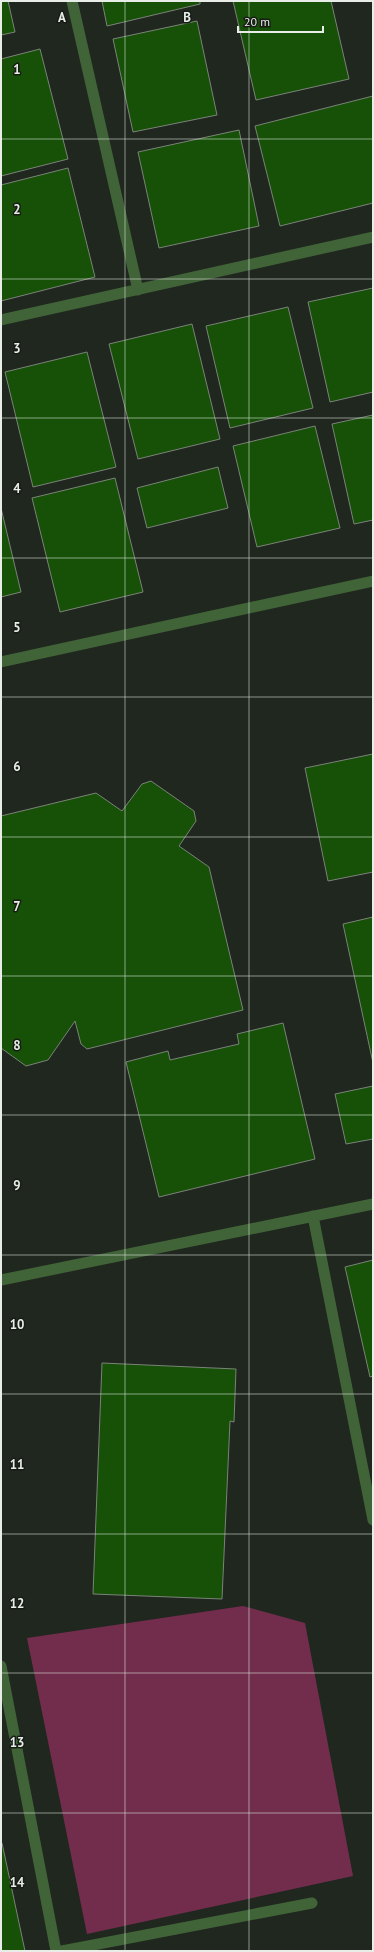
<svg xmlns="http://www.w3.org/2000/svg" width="374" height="1952" viewBox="0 0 374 1952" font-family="'PT Sans',sans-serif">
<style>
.green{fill:#722d4d}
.building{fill:#175007;stroke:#7a8379}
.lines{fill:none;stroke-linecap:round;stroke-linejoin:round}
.service{stroke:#406438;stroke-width:11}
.grid{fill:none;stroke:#e8ede7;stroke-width:1;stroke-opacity:0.55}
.grid-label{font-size:13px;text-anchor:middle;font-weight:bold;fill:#e8ede7;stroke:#171d16;stroke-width:3;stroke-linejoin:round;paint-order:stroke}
</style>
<rect width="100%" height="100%" fill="#20271f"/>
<path class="green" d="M243 1606 305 1623 353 1876 87 1934 27 1638Z"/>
<path class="building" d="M1 1H8L15 32 1 35Z
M102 1H200V4L107 26Z
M233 1H331L349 79 256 100Z
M197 21 217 115 133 132 113 39Z
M40 49 68 159 1 176V59Z
M373 96V203L280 226 255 126Z
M239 130 259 226 159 248 138 152Z
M68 168 95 277 1 301V185Z
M373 288V392L330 402 308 302Z
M288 307 313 408 230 428 206 326Z
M192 324 220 439 138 459 109 344Z
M87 352 116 467 33 487 5 372Z
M373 415V520L354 524 332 424Z
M315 426 340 528 257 547 233 446Z
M218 467 228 508 147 528 137 488Z
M115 478 143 592 60 612 32 498Z
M1 508 21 592 1 597Z
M373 754V872L328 881 305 768Z
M151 781 194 811 196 821 179 846 209 867 243 1010 87 1049 81 1044 75 1021 48 1060 26 1066 1 1048V816L96 793 122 811 142 784Z
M373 917V1063L343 924Z
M283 1023 315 1159 159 1197 126 1062 168 1051 170 1060 239 1044 237 1034Z
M373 1086V1139L346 1144 335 1094Z
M373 1260V1376L370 1377 345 1267Z
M102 1363 236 1369 234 1422 230 1421 222 1599 93 1594Z
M1 1843H2L25 1951H1Z"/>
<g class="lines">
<path class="service" d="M72 1 138 290
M1 320 373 237
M1 662 373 581
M313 1216 373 1520
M1 1280 373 1204
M1 1666 56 1951
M62 1951 312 1903"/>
</g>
<path class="grid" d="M125 1V1951M249 1V1951M1 139H373M1 279H373M1 418H373M1 558H373M1 697H373M1 837H373M1 976H373M1 1115H373M1 1255H373M1 1394H373M1 1534H373M1 1673H373M1 1813H373"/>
<g class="grid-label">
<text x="62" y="22">A</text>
<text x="187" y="22">B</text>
<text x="17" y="74">1</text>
<text x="17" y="214">2</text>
<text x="17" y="353">3</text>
<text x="17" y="493">4</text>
<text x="17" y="632">5</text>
<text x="17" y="771">6</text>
<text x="17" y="911">7</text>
<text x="17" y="1050">8</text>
<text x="17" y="1190">9</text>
<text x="17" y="1329">10</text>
<text x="17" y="1469">11</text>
<text x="17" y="1608">12</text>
<text x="17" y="1747">13</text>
<text x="17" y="1887">14</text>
</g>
<rect width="374" height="1952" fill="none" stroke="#e8ede7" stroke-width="4"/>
<path d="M238 26v6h85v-6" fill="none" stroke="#e8ede7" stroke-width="2"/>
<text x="244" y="26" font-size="12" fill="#e8ede7" stroke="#171d16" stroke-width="3" paint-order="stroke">20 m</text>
</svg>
